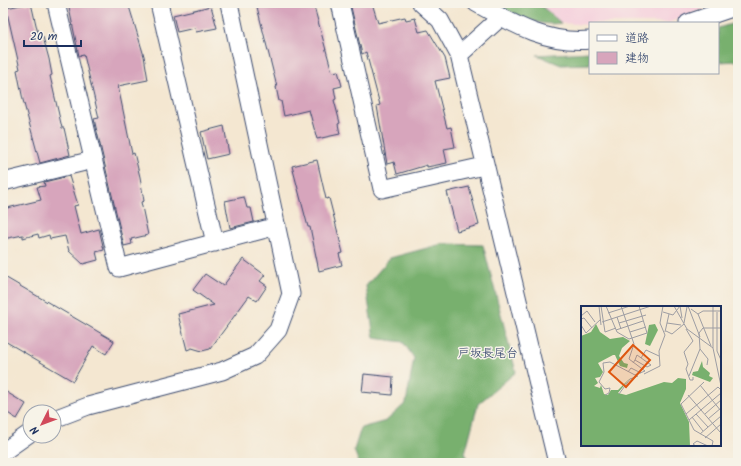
<svg xmlns="http://www.w3.org/2000/svg" width="741" height="466" viewBox="0 0 741 466" font-family="Kalam,'Klee One',sans-serif">
<style>
.built{fill:#f5cfdc}
.forest{fill:#78b06e;stroke:#4a7066}
.building{fill:#d7a5bc}
.lines{fill:none;stroke-linecap:round;stroke-linejoin:round}
.street-casing{stroke:#3c4b6f;stroke-width:19}
.street{stroke:#fff;stroke-width:17}
.labels{text-anchor:middle;stroke-width:3;stroke-linejoin:round;paint-order:stroke}
.neighbourhood-label{font-size:12px;fill:#1b2f5e;stroke:#f7f3e8}
.inset-road{fill:none;stroke:#9d9da3;stroke-width:1}
.view{fill:#de5710;fill-opacity:0.15;stroke:#de5710;stroke-width:2}
.inset-edge{fill:none;stroke:#1b2f5e;stroke-width:2}
</style>
<rect width="100%" height="100%" fill="#f7f3e8"/>
<filter id="ink" filterUnits="userSpaceOnUse"><feTurbulence type="fractalNoise" baseFrequency=".025" numOctaves="2"/><feDisplacementMap in="SourceGraphic" scale="8" xChannelSelector="R" yChannelSelector="G"/><feConvolveMatrix kernelMatrix="1 2 1 2 8 2 1 2 1" color-interpolation-filters="sRGB"/></filter>
<filter id="wash" filterUnits="userSpaceOnUse"><feTurbulence type="fractalNoise" baseFrequency=".012" numOctaves="4" result="noise"/><feDisplacementMap in="SourceGraphic" scale="16" xChannelSelector="R" yChannelSelector="G"/><feGaussianBlur stdDeviation="0.9" result="paint"/><feColorMatrix in="noise" values="0 0 0 0 0 0 0 0 0 0 0 0 0 0 0 0 0 1.4 0 .05"/><feComposite in="paint" operator="in"/></filter>
<g filter="url(#wash)">
<rect width="100%" height="100%" fill="#f4e7d1"/>
<path class="built" d="M538 3H718L668 23H590V25L561 23Z"/>
<path class="forest" d="M494 3H538L561 23C537 27 515 15 494 3Z
M738 22V61L718 62V28Z
M590 52V64L561 65 537 55Z
M442 244 483 245 516 372 478 404 465 453 471 463H359L354 450 361 428 386 421 406 403 414 358 403 342 374 338 366 286 390 258Z"/>
<g id="blocks">
<path class="building" d="M31 3 39 38 43 37 49 59 52 75 50 76 62 128H64L70 155 40 163 23 100 17 70 20 69 6 8Z
M68 3H128L144 56 148 80 118 86 132 154 134 153 140 177 144 201 141 202 148 235 131 239 132 244 124 246 94 119 99 118 84 55 79 56Z
M256 3H313L332 72 338 71 342 86 334 88 336 99 334 100 340 123 338 124 340 134 317 139 309 110 284 116 281 101H279L276 87H277Z
M350 3H372L378 23 405 17 406 20 415 18 419 32 428 30 437 45 445 58 450 78 435 81 447 128 451 127 455 147 444 149 447 163 427 167V165L397 174 394 162 387 164 377 106 380 105 366 52 362 54Z
M211 6 217 28 196 32 195 28 177 32 173 15Z
M224 126 229 154 207 159 201 132Z
M317 160 326 199 329 198 343 253 339 254 342 265 319 271 310 227H308L292 166Z
M69 176 78 205 74 206 81 234 99 229 104 250 96 252 98 260 83 264 69 251 65 236 50 239 49 235 39 238 38 234 23 238V235L3 239V209L41 200 37 187 45 186 44 182Z
M469 187 479 225 457 231 447 192Z
M244 197 247 208H251L254 222 230 228 225 201Z
M243 259 265 275 260 281 267 286 257 301 249 296 210 349 202 351 192 348 187 350 178 314 214 305 193 290 205 274 223 286Z
M3 276 114 341 106 354 93 346 73 381 3 340Z
M364 374 393 377 392 395 362 392Z
M3 390 26 404 17 419 3 410Z"/>
</g>
</g>
<g filter="url(#ink)">
<use href="#blocks" fill-opacity="0" stroke="#3c4b6f" stroke-width="1"/>
<g class="lines">
<defs>
<path id="street" d="M56 3 119 268 277 226
M159 3 215 243
M340 3 382 189 484 166
M421 3 440 20 459 55 557 463
M476 3C513 24 546 44 590 40
M688 23 738 6
M459 55 501 17
M3 182 93 160
M54 419 88 406 222 371 255 356 278 330 291 294 229 3
M3 452 30 433"/>
</defs>
<use href="#street" class="street-casing"/>
<use href="#street" class="street"/>
</g>
</g>
<g class="labels">
<g class="neighbourhood-label">
<text x="488" y="357">戸坂長尾台</text>
</g>
</g>
<g transform="translate(581 306)">
<rect width="140" height="140" fill="#f4e7d1"/>
<path d="M15 18 19 26 29 33 42 31 49 35 41 42 38 50 43 57 47 58 46 62 39 60 34 49H32L17 57 22 66 19 71 14 72 17 77 13 80 19 82 20 79 23 88 27 89 30 84H37L49 72 37 87 45 89 83 76 91 77 97 72 105 73V83L99 97 108 116 109 140H0V30L10 26ZM74 18 77 24 69 40 64 38 68 19ZM121 55 122 61 129 67 128 70 132 72 129 76 111 69 112 66 117 65Z" fill="#78b06e"/>
<path class="inset-road" d="M18 0 20 19M20 0 24 26 35 22M25 0 36 26 48 33 66 27 58 0M93 0 106 23 132 42 140 80M99 0 101 12M107 0 119 31M110 3 117 8 130 40M82 6 92 9 99 0M136 6V45L140 54M27 7 49 0M117 8 122 5H140M0 10 6 5 14 16M36 11 40 23M0 13 3 12 11 22M21 16 70 0M38 17 65 9M86 17 100 19M103 17 106 1M0 19 5 27 20 13M105 23 112 35 103 46 107 58 105 63 109 74H112V71M35 24 62 15M85 25 91 28 103 18M49 26 65 21M84 26 88 8M132 42V0M60 52 65 44 78 50M52 57 54 54 56 49 70 59 66 61 54 54M126 59 127 53 119 43 118 27 122 22H140M47 66 50 62 60 67M63 68 79 60 78 45 84 29 79 17 82 0M108 70 119 43M123 76 100 98 113 124 132 135 131 140M119 79 140 105M38 88 49 73 57 70M24 89 28 87 29 82 24 83 18 76 23 66 22 57 29 56 54 69 64 65 48 53 53 38 40 0M107 89 139 126M105 108 137 81 140 84M115 108 127 121M124 108 140 94M111 111 122 125M127 113 140 102M108 114 140 87M119 128 140 110M124 132 140 118M115 140 112 138 116 135 127 140"/>
<path class="view" d="M52 39 69 54 45 81 28 66Z"/>
<rect width="140" height="140" class="inset-edge"/>
</g>
<rect width="741" height="466" fill="none" stroke="#f7f3e8" stroke-width="16"/>
<rect x="589" y="22" width="130" height="52" fill="#f7f3e8" stroke="#9fa5b1"/>
<rect x="597" y="35" width="20" height="6" fill="#ffffff" stroke="#9fa5b1"/>
<text x="625" y="42" font-size="12" fill="#1b2f5e">道路</text>
<rect x="597" y="52" width="20" height="12" fill="#d7a5bc" stroke="#9fa5b1"/>
<text x="625" y="62" font-size="12" fill="#1b2f5e">建物</text>
<g transform="translate(42 424) rotate(228)"><circle r="19" fill="#f7f3e8" stroke="#9fa5b1"/>
<path d="M0-3L7 15L0 10L-7 15Z" fill="#d1495b"/>
<text y="-6" font-size="11" font-weight="bold" text-anchor="middle" fill="#1b2f5e">N</text>
</g>
<path d="M24 40v6h57v-6" fill="none" stroke="#1b2f5e" stroke-width="2"/>
<text x="30" y="40" font-size="12" fill="#1b2f5e" stroke="#f7f3e8" stroke-width="3" paint-order="stroke">20 m</text>
</svg>
